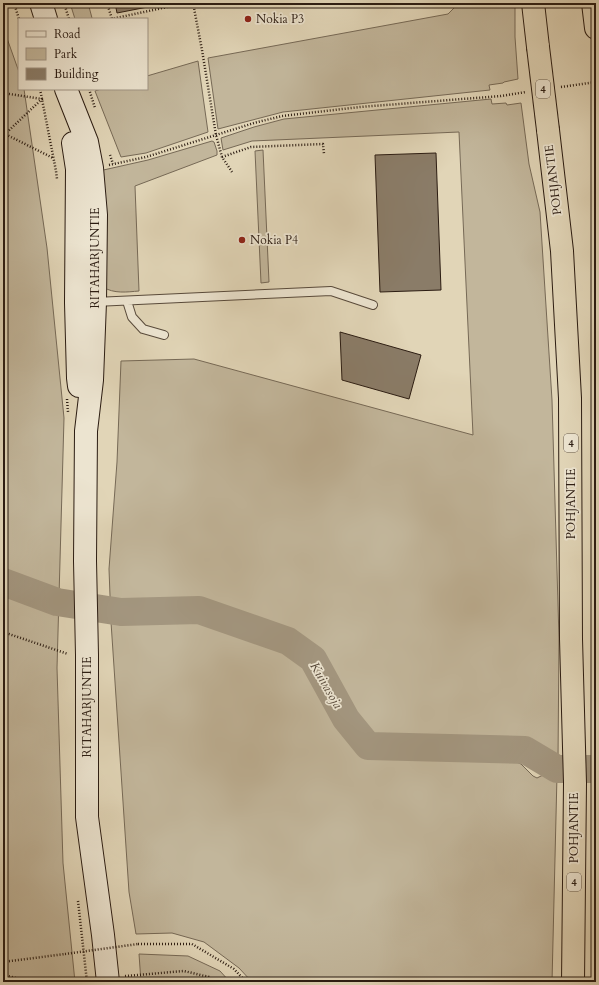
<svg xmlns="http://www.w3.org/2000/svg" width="599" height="985" viewBox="0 0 599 985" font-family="Cardo,serif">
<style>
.green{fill:#c2b69b;stroke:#766956}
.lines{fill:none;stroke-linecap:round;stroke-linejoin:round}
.river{stroke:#a3967f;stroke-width:28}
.building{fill:#8a7c68;stroke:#2b1c12}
.lane-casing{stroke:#584a3b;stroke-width:10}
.secondary-casing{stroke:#2b1c12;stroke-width:24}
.highway-casing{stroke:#2b1c12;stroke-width:24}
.path{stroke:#2b1c12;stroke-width:2.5;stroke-dasharray:1 2;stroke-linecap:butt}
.lane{stroke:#ece4d0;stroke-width:8}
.secondary{stroke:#ece4d0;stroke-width:22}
.highway{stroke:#e1d5b7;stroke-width:22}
.highway-bridge-casing{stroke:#2b1c12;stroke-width:24;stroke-linecap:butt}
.path-bridge{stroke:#2b1c12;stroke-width:2.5;stroke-dasharray:1 2;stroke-linecap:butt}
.highway-bridge{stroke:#e1d5b7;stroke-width:22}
.poi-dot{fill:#8f2418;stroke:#ece4d0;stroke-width:1.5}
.labels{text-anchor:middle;stroke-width:3.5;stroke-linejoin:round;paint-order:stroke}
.shield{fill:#ece4d0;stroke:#65584b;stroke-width:1}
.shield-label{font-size:11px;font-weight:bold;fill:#2b1c12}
.poi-label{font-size:12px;fill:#2b1c12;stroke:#ece4d0;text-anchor:start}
.street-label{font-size:12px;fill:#2b1c12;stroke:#ece4d0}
.water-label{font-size:13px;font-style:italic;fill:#554738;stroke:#ece4d0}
</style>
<rect width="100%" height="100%" fill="#e1d5b7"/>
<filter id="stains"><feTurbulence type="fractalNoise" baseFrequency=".005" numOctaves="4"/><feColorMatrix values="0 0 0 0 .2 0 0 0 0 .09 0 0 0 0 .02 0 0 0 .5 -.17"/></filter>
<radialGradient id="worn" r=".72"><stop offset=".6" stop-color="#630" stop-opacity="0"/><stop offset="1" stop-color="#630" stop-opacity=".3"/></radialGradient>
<path class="green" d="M70 3H88L92 18 91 19H75Z
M456 3H515V37L518 79 504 82 503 83 489 85 490 90 283 112 218 129 208 58 448 14 455 7Z
M3 27 19 72V89H24L47 248 64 418 57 668 63 863 75 982H3Z
M198 61 208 132 146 153 121 157 95 91 101 89H147V76Z
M491 99 492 104 506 103 507 105 521 103 529 164 540 212 552 400 559 639 558 759 546 758 535 748 527 746 481 743 465 740 464 753 514 761 521 764 533 776 537 778 545 774 557 775 552 982H252L239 968 204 942 172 933 136 934 129 892 111 622 109 569 117 462 121 361 194 359 473 435 459 132 252 141 223 150 221 138 254 127 284 119Z
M212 141 214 142 217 151V155L135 186 139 291C127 292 114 294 103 287L99 171 148 160Z
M263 150 269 282 261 283 255 151Z
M139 954 188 956 220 971 230 982H141Z"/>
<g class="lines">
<path class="river" d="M3 582 57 602 121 612 199 610 288 641 313 659 346 719 368 746 525 750 557 769H596"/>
</g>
<path class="building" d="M115 3H168L117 13Z
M436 153 441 290 380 292 375 155Z
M340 332 421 355 409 399 342 380Z"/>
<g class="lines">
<defs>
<path id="lane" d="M127 301 132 317 143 329 164 335
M95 302 331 291 373 305"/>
<path id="secondary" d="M41 3 46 19
M66 89 87 142 92 168 96 215 95 302 92 380 86 431 85 561 87 655V817L103 935 108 982
M73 143 77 169 76 303 78 378 79 386"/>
<path id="highway" d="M533 3 538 47
M593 3 596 28
M548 130 562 251 570 398 571 639 575 783 573 982"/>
</defs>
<use href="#lane" class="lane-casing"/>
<use href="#secondary" class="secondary-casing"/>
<use href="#highway" class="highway-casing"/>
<path class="path" d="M14 3 19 19
M64 3 69 19
M107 3 112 19
M193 3 202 50 216 135 222 157 232 172
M111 19 186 3
M561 87 596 82
M40 89 56 171 57 179
M89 89 95 108
M3 93 42 99 3 136
M3 133 53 158
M110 155 113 164
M222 157 251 147 323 144 324 154
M109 165 146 157 254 123 282 116 360 107 501 96 526 92
M67 399 68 412
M3 632 68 654
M78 901 87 982
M138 944H192L234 969 246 982
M3 962 65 954
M3 975 34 982
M125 976 184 971 209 977 218 982"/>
<use href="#lane" class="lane"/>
<use href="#secondary" class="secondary"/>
<use href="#highway" class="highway"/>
<defs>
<path id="highway-bridge" d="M538 47 548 130"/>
</defs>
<use href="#highway-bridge" class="highway-bridge-casing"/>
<path class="path-bridge" d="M65 954 138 944"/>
<use href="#highway-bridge" class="highway-bridge"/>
</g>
<g class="poi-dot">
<circle cx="248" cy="19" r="4"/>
<circle cx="242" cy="240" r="4"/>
</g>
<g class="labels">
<g class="shield">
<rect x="536" y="80" width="14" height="18" rx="3"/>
<rect x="564" y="434" width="14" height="18" rx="3"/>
<rect x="567" y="873" width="14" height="18" rx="3"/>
</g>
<g class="shield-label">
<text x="543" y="93">4</text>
<text x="571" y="447">4</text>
<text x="574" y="886">4</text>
</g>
<g class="poi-label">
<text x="256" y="23">Nokia P3</text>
<text x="250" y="244">Nokia P4</text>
</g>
<g class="street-label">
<text transform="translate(553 180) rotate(-97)" y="4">POHJANTIE</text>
<text transform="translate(95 258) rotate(-90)" y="4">RITAHARJUNTIE</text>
<text transform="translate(571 504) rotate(-90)" y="4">POHJANTIE</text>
<text transform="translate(87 707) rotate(-90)" y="4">RITAHARJUNTIE</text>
<text transform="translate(574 828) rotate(-90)" y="4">POHJANTIE</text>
</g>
<g class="water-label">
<text transform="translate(327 685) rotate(60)" y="5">Kuivasoja</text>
</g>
</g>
<rect width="599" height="985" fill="none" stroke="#e1d5b7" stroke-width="16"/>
<rect x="4" y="4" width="591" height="977" fill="none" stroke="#2b1c12" stroke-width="2"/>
<rect x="8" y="8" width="583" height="969" fill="none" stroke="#2b1c12"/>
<rect x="18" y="18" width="130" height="72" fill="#ece4d0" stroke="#9f9484"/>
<rect x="26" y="31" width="20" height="6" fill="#ece4d0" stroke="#9f9484"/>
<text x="54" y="38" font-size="12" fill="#2b1c12">Road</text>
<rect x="26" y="48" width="20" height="12" fill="#c2b69b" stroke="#9f9484"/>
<text x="54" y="58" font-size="12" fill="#2b1c12">Park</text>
<rect x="26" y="68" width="20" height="12" fill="#8a7c68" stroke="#9f9484"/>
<text x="54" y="78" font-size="12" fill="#2b1c12">Building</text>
<rect width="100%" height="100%" filter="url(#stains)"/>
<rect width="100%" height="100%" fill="url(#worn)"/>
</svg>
